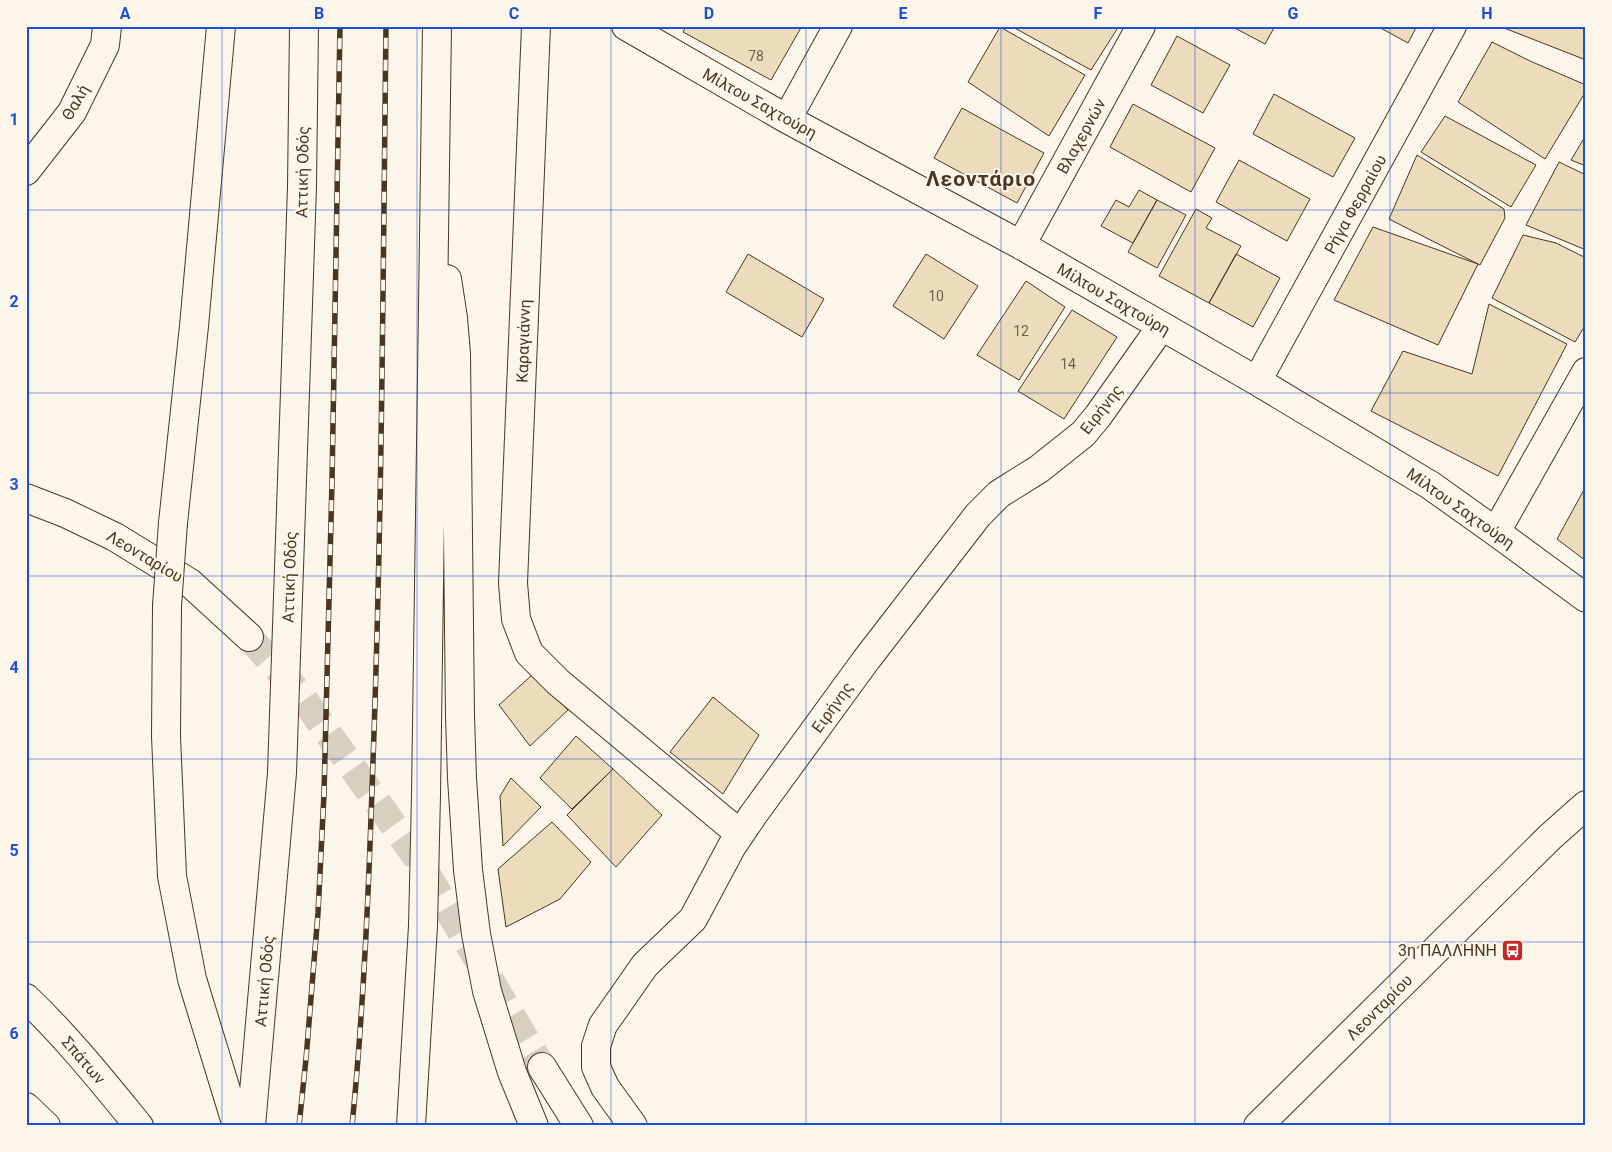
<svg xmlns="http://www.w3.org/2000/svg" width="1612" height="1152" viewBox="0 0 1612 1152" font-family="Roboto,sans-serif">
<style>
.building{fill:#ecdcbc;stroke:#4a3520}
.lines{fill:none;stroke-linecap:round;stroke-linejoin:round}
.tertiary-tunnel{stroke:#d8cfc1;stroke-width:28;stroke-dasharray:28 14;stroke-linecap:butt}
.minor-casing{stroke:#4a3520;stroke-width:30}
.tertiary-casing{stroke:#4a3520;stroke-width:30}
.secondary-casing{stroke:#4a3520;stroke-width:30}
.motorway-casing{stroke:#4a3520;stroke-width:30}
.minor{stroke:#fbf6e9;stroke-width:28}
.tertiary{stroke:#fbf6e9;stroke-width:28}
.secondary{stroke:#fbf6e9;stroke-width:28}
.motorway{stroke:#fbf6e9;stroke-width:28}
.rail-casing{stroke:#4a3520;stroke-width:5.5}
.rail{stroke:#fbf6e9;stroke-width:4;stroke-dasharray:11;stroke-linecap:butt}
.motorway-bridge-casing{stroke:#4a3520;stroke-width:30;stroke-linecap:butt}
.motorway-bridge{stroke:#fbf6e9;stroke-width:28}
.grid{fill:none;stroke:#1d4ed8;stroke-width:1;stroke-opacity:0.55}
.labels{text-anchor:middle;stroke-width:4;stroke-linejoin:round;paint-order:stroke}
.number-label{font-size:14px;fill:#725f47}
.street-label{font-size:16px;fill:#4a3520;stroke:#fbf6e9}
.poi-label{font-size:16px;fill:#4a3520;stroke:#fbf6e9;text-anchor:end}
.district-label{font-size:21px;font-weight:bold;letter-spacing:1px;fill:#4a3520;stroke:#fbf6e9}
.neatline{fill:none;stroke:#1d4ed8;stroke-width:2}
.grid-label{font-size:16px;text-anchor:middle;font-weight:bold;fill:#1d4ed8}
</style>
<rect width="100%" height="100%" fill="#fbf6e9"/>
<path class="building" d="M686 26H802L771 80 683 32Z
M1011 26H1119L1091 70Z
M1231 26H1275L1265 44Z
M1377 26H1417L1408 43Z
M1499 26H1586V60Z
M1000 27 1085 75 1049 136 968 82Z
M1177 36 1230 65 1203 113 1151 85Z
M1492 42 1530 61 1586 85V91L1545 159 1458 102Z
M1274 94 1355 138 1333 177 1253 134Z
M1133 104 1215 148 1191 192 1110 147Z
M962 108 1044 153 1017 203 934 158Z
M1445 116 1536 165 1511 207 1421 152Z
M1586 135V166L1571 160Z
M1417 155 1504 209 1505 218 1480 265 1389 219Z
M1239 160 1310 199 1287 241 1216 202Z
M1559 162 1586 175V250L1526 225Z
M1139 190 1157 200 1133 243 1101 226 1116 200 1129 207Z
M1157 200 1186 215 1157 268 1128 252Z
M1196 209 1212 218 1206 228 1241 246 1209 303 1159 276Z
M1373 227 1478 264 1438 345 1334 300Z
M1523 235 1556 243 1586 258V324L1575 342 1492 298Z
M748 254 824 299 802 337 726 292Z
M926 254 978 286 944 339 893 306Z
M1236 254 1280 278 1253 327 1209 303Z
M1026 281 1065 307 1019 380 977 355Z
M1489 304 1567 344 1498 476 1371 411 1403 351 1472 374Z
M1072 310 1117 337 1064 419 1018 391Z
M1586 486V561L1557 539Z
M532 675 568 710 530 746 499 705Z
M713 697 759 735 723 794 670 752Z
M576 736 613 769 572 809 540 778Z
M613 769 662 815 616 867 567 815Z
M511 778 541 807 503 846 500 796Z
M552 822 591 862 560 899 506 927 498 869Z"/>
<g class="lines">
<path class="tertiary-tunnel" d="M249 637 300 694 417 858 542 1067"/>
<defs>
<path id="minor" d="M536 26 513 583 516 619 529 653 558 682 740 834
M626 26 787 119 1021 245 1257 381 1430 485 1496 532 1586 598
M787 119 838 26
M26 171 72 112 105 45 107 26
M1021 245 1141 26
M1257 381 1452 26
M1496 532 1586 372
M633 1126 605 1087 596 1067V1046L603 1025 645 965 693 919 732 846 753 815 866 660 978 515 999 494 1039 469 1083 434 1098 416 1161 327"/>
<path id="tertiary" d="M26 498 65 513 115 537 190 583 249 637
M542 1067 579 1126
M1258 1126 1550 837 1586 805"/>
<path id="secondary" d="M26 998C67 1037 103 1082 139 1126"/>
<path id="motorway" d="M447 279 453 318 456 354 460 716 462 778 468 870 476 934 487 991 512 1072 534 1126
M173 523 194 326 221 26
M167 606 166 736 172 876 192 979 237 1126
M26 1107 46 1126
M251 1126 282 773 302 187 304 26
M411 1126 423 926 426 795 437 26"/>
</defs>
<use href="#minor" class="minor-casing"/>
<use href="#tertiary" class="tertiary-casing"/>
<use href="#secondary" class="secondary-casing"/>
<use href="#motorway" class="motorway-casing"/>
<use href="#minor" class="minor"/>
<use href="#tertiary" class="tertiary"/>
<use href="#secondary" class="secondary"/>
<use href="#motorway" class="motorway"/>
<defs>
<path id="rail" d="M299 1126 306 1059 318 913 324 794 332 482 340 26
M352 1126C364 1005 369 883 373 761 382 517 383 271 386 26"/>
</defs>
<use href="#rail" class="rail-casing"/>
<use href="#rail" class="rail"/>
<defs>
<path id="motorway-bridge" d="M167 606 173 523"/>
</defs>
<use href="#motorway-bridge" class="motorway-bridge-casing"/>
<use href="#motorway-bridge" class="motorway-bridge"/>
</g>
<path class="grid" d="M222 26V1126M417 26V1126M611 26V1126M806 26V1126M1001 26V1126M1195 26V1126M1390 26V1126M26 210H1586M26 393H1586M26 576H1586M26 759H1586M26 942H1586"/>
<defs>
<symbol id="bus-square" viewBox="-11 -11 22 22"><rect x="-9" y="-9" width="18" height="18" rx="4" fill="#c62828" stroke="#fbf6e9"/><path d="M-5-6H5V4H4V6H2V4H-2V6H-4V4H-5ZM-3.5-4V0h7V-4ZM-3.5 1.2v1.5H-2V1.2ZM2 1.2v1.5H3.5V1.2Z" fill="#fff"/></symbol>
</defs>
<g fill-rule="evenodd">
<use href="#bus-square" x="1500" y="938" width="25" height="25"/>
</g>
<g class="labels">
<g class="number-label">
<text x="756" y="61">78</text>
<text x="936" y="301">10</text>
<text x="1021" y="336">12</text>
<text x="1068" y="369">14</text>
</g>
<g class="street-label">
<text transform="translate(75 102) rotate(-60)" y="6">Θαλή</text>
<text transform="translate(760 103) rotate(29)" y="6">Μίλτου Σαχτούρη</text>
<text transform="translate(1081 136) rotate(-61)" y="6">Βλαχερνών</text>
<text transform="translate(302 172) rotate(-89)" y="6">Αττική Οδός</text>
<text transform="translate(1355 204) rotate(-61)" y="6">Ρήγα Φερραίου</text>
<text transform="translate(1114 299) rotate(30)" y="6">Μίλτου Σαχτούρη</text>
<text transform="translate(523 341) rotate(-88)" y="6">Καραγιάννη</text>
<text transform="translate(1101 409) rotate(-52)" y="6">Ειρήνης</text>
<text transform="translate(1461 508) rotate(35)" y="6">Μίλτου Σαχτούρη</text>
<text transform="translate(145 556) rotate(31)" y="6">Λεονταρίου</text>
<text transform="translate(289 577) rotate(-88)" y="6">Αττική Οδός</text>
<text transform="translate(832 707) rotate(-54)" y="6">Ειρήνης</text>
<text transform="translate(264 981) rotate(-85)" y="6">Αττική Οδός</text>
<text transform="translate(1379 1007) rotate(-45)" y="6">Λεονταρίου</text>
<text transform="translate(84 1060) rotate(49)" y="6">Σπάτων</text>
</g>
<g class="poi-label">
<text x="1497" y="956">3η ΠΑΛΛΗΝΗ</text>
</g>
<g class="district-label">
<text x="981" y="186">Λεοντάριο</text>
</g>
</g>
<rect width="1612" height="1152" fill="none" stroke="#fbf6e9" stroke-width="55"/>
<rect x="28" y="28" width="1556" height="1096" class="neatline"/>
<g class="grid-label">
<text x="125" y="19">A</text>
<text x="319" y="19">B</text>
<text x="514" y="19">C</text>
<text x="709" y="19">D</text>
<text x="903" y="19">E</text>
<text x="1098" y="19">F</text>
<text x="1293" y="19">G</text>
<text x="1487" y="19">H</text>
<text x="14" y="125">1</text>
<text x="14" y="307">2</text>
<text x="14" y="490">3</text>
<text x="14" y="673">4</text>
<text x="14" y="856">5</text>
<text x="14" y="1039">6</text>
</g>
</svg>
